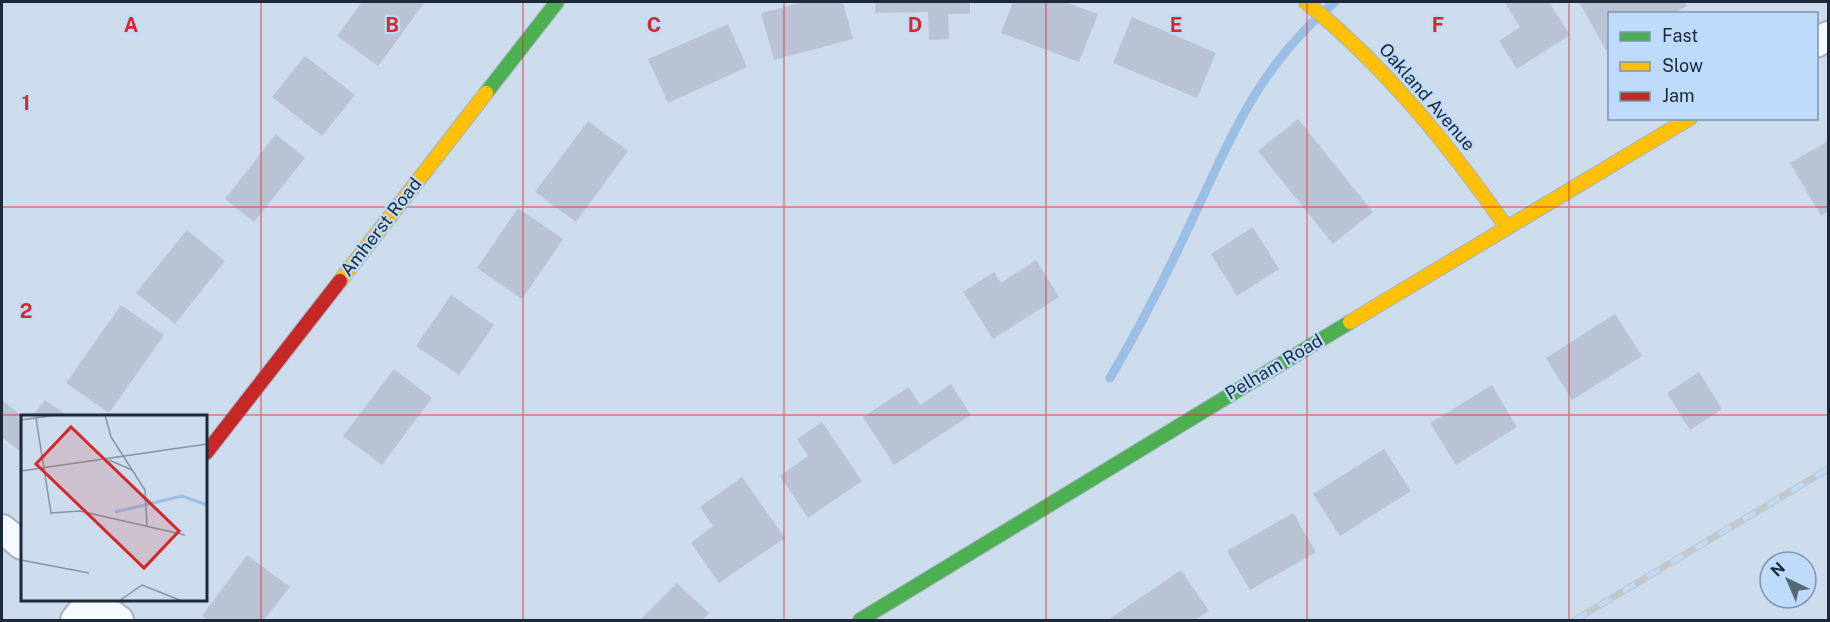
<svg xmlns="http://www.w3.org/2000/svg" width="1830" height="622" viewBox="0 0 1830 622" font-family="'Public Sans',sans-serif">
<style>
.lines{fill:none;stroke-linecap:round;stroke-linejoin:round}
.stream{stroke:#9abee4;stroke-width:9}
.building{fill:#b9c3d4}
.street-casing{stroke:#a4b2c0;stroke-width:32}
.fast-casing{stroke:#a4b2c0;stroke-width:16}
.slow-casing{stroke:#a4b2c0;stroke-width:16}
.jam-casing{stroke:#a4b2c0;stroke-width:16}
.street{stroke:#f7fafc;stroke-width:28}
.fast{stroke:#4caf50;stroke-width:14}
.slow{stroke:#ffc107;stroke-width:14}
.jam{stroke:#c62828;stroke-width:14}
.rail-casing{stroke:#c2c7cc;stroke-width:7}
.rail{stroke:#bedbfb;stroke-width:4.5;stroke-dasharray:14;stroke-linecap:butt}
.grid{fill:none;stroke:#d62828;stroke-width:1.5;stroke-opacity:0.55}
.labels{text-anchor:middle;stroke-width:4.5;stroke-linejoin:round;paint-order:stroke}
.street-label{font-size:18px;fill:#1b2938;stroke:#bedbfb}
.inset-river{fill:none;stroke:#9abee4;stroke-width:3}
.inset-road{fill:none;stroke:#8594a5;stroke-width:1.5}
.view{fill:#d62828;fill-opacity:0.15;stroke:#d62828;stroke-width:3}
.inset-edge{fill:none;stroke:#1b2938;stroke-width:3}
.grid-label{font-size:20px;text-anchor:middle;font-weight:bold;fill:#d62828;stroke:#bedbfb;stroke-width:4.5;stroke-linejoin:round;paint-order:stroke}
</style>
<rect width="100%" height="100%" fill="#ccdced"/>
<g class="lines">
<path class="stream" d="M1110 378C1140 327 1167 274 1192 220 1232 135 1260 64 1335 2"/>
</g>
<path class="building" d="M362 2H425L378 66 337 36Z
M804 2H843L853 39 774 60 761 13Z
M875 2H970V14H948L949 39 929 40 928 12 875 13Z
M1013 2H1065L1098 14 1079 62 1001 33Z
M1504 2H1549L1570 35 1517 69 1499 41 1520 27Z
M1579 2H1684L1687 6 1672 14H1610V48L1606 50Z
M1132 17 1216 53 1197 98 1113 63Z
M728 24 747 67 668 103 648 59Z
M305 56 355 95 322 136 272 97Z
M1298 119 1373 212 1333 244 1258 151Z
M588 121 628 151 576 222 535 192Z
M276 134 305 158 254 222 225 199Z
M1828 141V211L1821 216 1790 163Z
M518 208 563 239 522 299 477 268Z
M1253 227 1279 269 1237 296 1211 254Z
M187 230 225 261 175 324 136 293Z
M1036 260 1059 297 993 339 963 292 994 272 1001 283Z
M451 295 494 325 459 375 416 346Z
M121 305 164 335 109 413 66 383Z
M1615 314 1642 356 1572 400 1546 358Z
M394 369 432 398 382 465 343 436Z
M1699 372 1722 409 1690 430 1667 393Z
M951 384 971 415 894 465 863 417 909 387 920 405Z
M1492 385 1517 427 1456 465 1430 423Z
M2 400 22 416V453L2 437Z
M45 400 68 416H32Z
M822 422 862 481 808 518 780 476 808 456 797 439Z
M1384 449 1411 491 1340 536 1313 494Z
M742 477 785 538 719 583 691 543 713 526 700 507Z
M1293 513 1316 552 1250 590 1227 551Z
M247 555 290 587 264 620H208L202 616Z
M1181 570 1209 611 1195 620H1108Z
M677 583 709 613 702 620H640Z"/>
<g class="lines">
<defs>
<path id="street" d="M1816 43 1828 36
M2 529 22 545
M92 600 119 620
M75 620 91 600"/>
<path id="fast" d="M486 93 557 2
M860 620 1350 322"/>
<path id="slow" d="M1306 2C1386 67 1448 144 1507 228
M340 281 486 93
M1350 322 1690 118"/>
<path id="jam" d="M206 453 340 281"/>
</defs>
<use href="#street" class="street-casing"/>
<use href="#fast" class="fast-casing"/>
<use href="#slow" class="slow-casing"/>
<use href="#jam" class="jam-casing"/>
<use href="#street" class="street"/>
<use href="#fast" class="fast"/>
<use href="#slow" class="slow"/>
<use href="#jam" class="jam"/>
<defs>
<path id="rail" d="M1575 620 1828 469"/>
</defs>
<use href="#rail" class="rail-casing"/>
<use href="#rail" class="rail"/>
</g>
<path class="grid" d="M261 2V620M523 2V620M784 2V620M1046 2V620M1307 2V620M1569 2V620M2 207H1828M2 415H1828"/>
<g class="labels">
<g class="street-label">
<text transform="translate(1427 97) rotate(49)" y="6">Oakland Avenue</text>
<text transform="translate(381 227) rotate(-52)" y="6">Amherst Road</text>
<text transform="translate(1274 367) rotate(-31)" y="6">Pelham Road</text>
</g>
</g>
<g transform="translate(21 415)">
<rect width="186" height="186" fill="#ccdced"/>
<path class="inset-river" d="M94 97 161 81 186 90"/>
<path class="inset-road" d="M84 0 90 22 124 75 126 111M15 3 30 98 59 96 164 120M0 5 36 0M88 45 111 55M0 56 186 29M0 145 68 158M98 186 121 170 161 186"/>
<path class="view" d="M50 12 158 116 123 153 15 49Z"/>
<rect width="186" height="186" class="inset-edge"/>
</g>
<g class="grid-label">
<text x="131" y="32">A</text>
<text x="392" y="32">B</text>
<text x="654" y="32">C</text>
<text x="915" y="32">D</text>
<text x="1176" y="32">E</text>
<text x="1438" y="32">F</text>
<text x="26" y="110">1</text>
<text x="26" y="318">2</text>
</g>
<rect width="1830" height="622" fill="none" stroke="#1b2938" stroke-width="6"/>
<rect x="1608" y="12" width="210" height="108" fill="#bedbfb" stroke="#7d94ad" stroke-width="1.5"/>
<rect x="1620" y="32" width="30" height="9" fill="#4caf50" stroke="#7d94ad" stroke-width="1.5"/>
<text x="1662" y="42" font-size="18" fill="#1b2938">Fast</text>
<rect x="1620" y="62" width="30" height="9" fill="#ffc107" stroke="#7d94ad" stroke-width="1.5"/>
<text x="1662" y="72" font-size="18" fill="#1b2938">Slow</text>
<rect x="1620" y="92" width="30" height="9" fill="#c62828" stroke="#7d94ad" stroke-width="1.5"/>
<text x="1662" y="102" font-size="18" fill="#1b2938">Jam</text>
<g transform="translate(1788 580) rotate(316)"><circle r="28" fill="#bedbfb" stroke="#7d94ad" stroke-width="1.5"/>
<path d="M0-4.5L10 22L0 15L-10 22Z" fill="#596877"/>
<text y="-9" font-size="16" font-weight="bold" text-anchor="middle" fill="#1b2938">N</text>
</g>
</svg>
